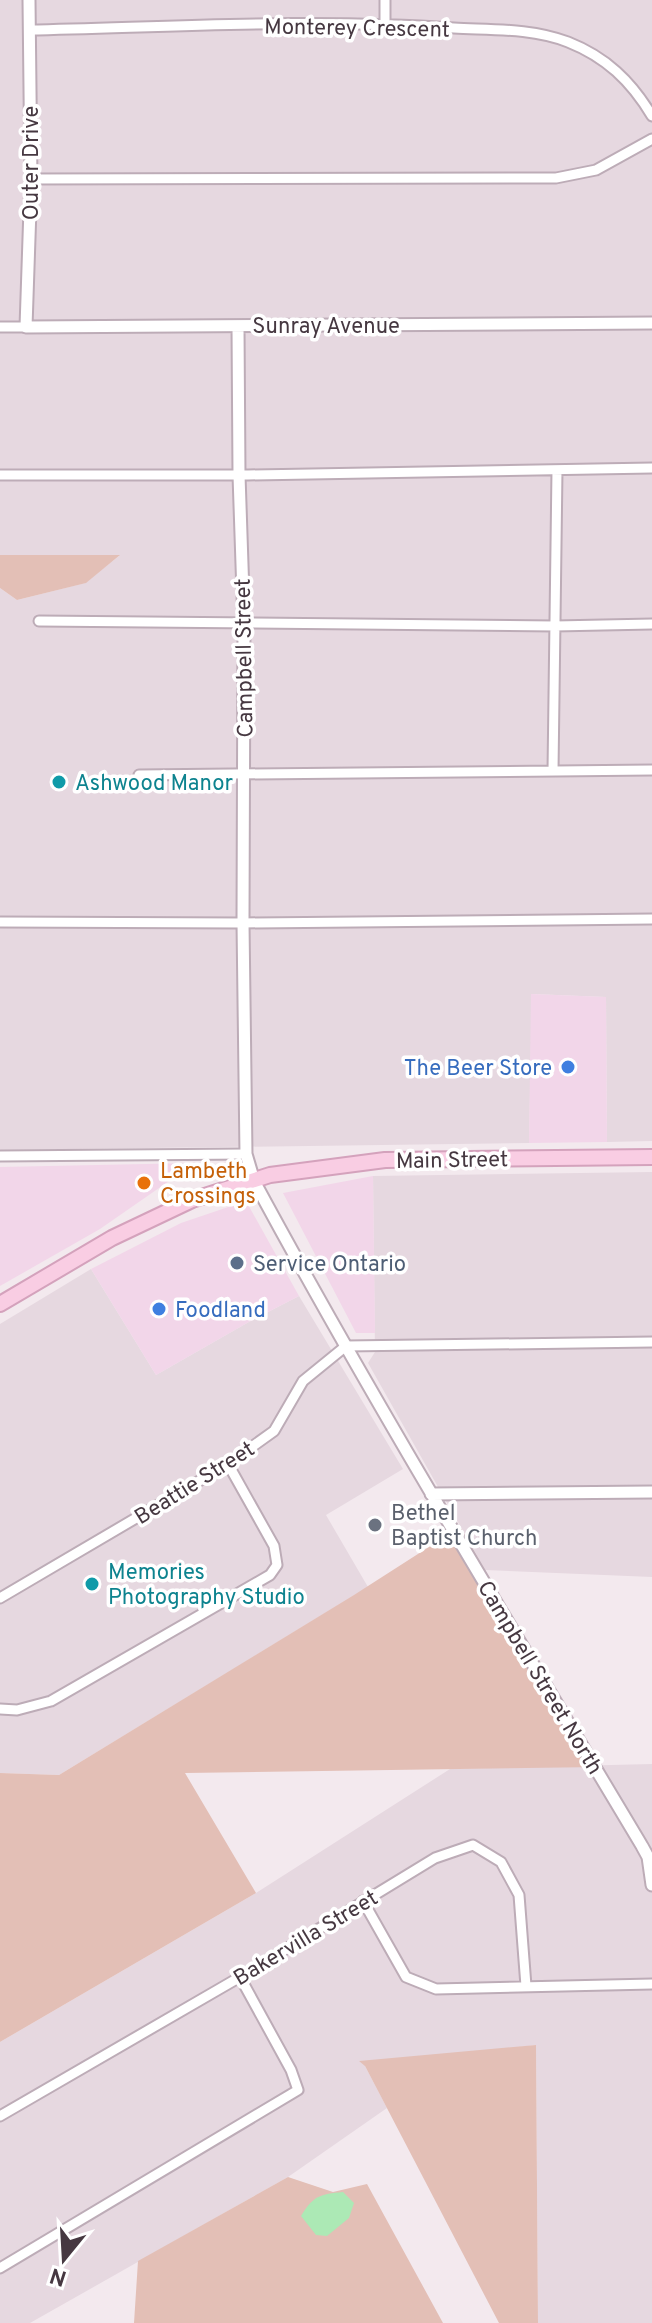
<svg xmlns="http://www.w3.org/2000/svg" width="652" height="2323" viewBox="0 0 652 2323" font-family="Overpass,sans-serif">
<style>
.residential{fill:#e6d8e0}
.commercial{fill:#f2d6e9}
.green{fill:#e3bfb6}
.water{fill:#ace9b5}
.lines{fill:none;stroke-linecap:round;stroke-linejoin:round}
.minor-casing{stroke:#bdacb7;stroke-width:13}
.tertiary-casing{stroke:#bdacb7;stroke-width:15}
.secondary-casing{stroke:#d4a2bc;stroke-width:18}
.minor{stroke:#fff;stroke-width:9}
.tertiary{stroke:#fff;stroke-width:11}
.secondary{stroke:#f9cde3;stroke-width:14}
.culture-dot{fill:#0f9aa8;stroke:#fff;stroke-width:3}
.shop-dot{fill:#3f7fe0;stroke:#fff;stroke-width:3}
.food-dot{fill:#e8710a;stroke:#fff;stroke-width:3}
.service-dot{fill:#5c6f8a;stroke:#fff;stroke-width:3}
.worship-dot{fill:#6b7280;stroke:#fff;stroke-width:3}
.labels{text-anchor:middle;stroke-width:7;stroke-linejoin:round;paint-order:stroke}
.street-label{font-size:22px;fill:#463841;stroke:#fff}
.culture-label{font-size:22px;fill:#0d838f;stroke:#fff;text-anchor:start}
.shop-label{font-size:22px;fill:#366cbe;stroke:#fff;text-anchor:end}
.food-label{font-size:22px;fill:#c56008;stroke:#fff;text-anchor:start}
.service-label{font-size:22px;fill:#4e5e75;stroke:#fff;text-anchor:start}
.worship-label{font-size:22px;fill:#5b616d;stroke:#fff;text-anchor:start}
</style>
<rect width="100%" height="100%" fill="#f3e9ee"/>
<path class="residential" d="M0 0H652V1141L607 1142 606 997 532 994 529 1143 0 1150V588L17 600 85 583 119 556 0 555Z
M652 1172V1577L485 1570 368 1363 375 1352 373 1176Z
M91 1269 156 1375 247 1323 299 1296 403 1469 326 1515 368 1587 59 1775 0 1773V1324Z
M652 1764V2323H538L536 2045 365 2066 387 2108 288 2177 30 2323H0V2042L256 1893 450 1769Z"/>
<path class="commercial" d="M531 994 606 997 607 1142 529 1143Z
M195 1163 100 1229 0 1286V1167Z
M373 1176 375 1333H356L283 1193Z
M246 1201 299 1296 247 1323 156 1375 91 1269 181 1223Z"/>
<path class="green" d="M0 555H120L86 583 17 600 0 588Z
M460 1527 599 1767 185 1773 256 1893 0 2042V1773L59 1775 354 1595Z
M536 2045 538 2323H499L365 2066 359 2061Z
M288 2177 333 2192 367 2184 443 2323H134L138 2261Z"/>
<path class="water" d="M343 2192 354 2203 349 2218 327 2236 316 2235 301 2216C313 2196 320 2194 343 2192Z"/>
<g class="lines">
<defs>
<path id="minor" d="M385 23V0
M29 30C170 27 313 18 454 28 491 30 532 28 568 42 606 57 631 81 652 116
M31 179 556 178 596 170 652 139
M0 327H26
M0 475H248L652 468
M39 621 555 626 652 624
M553 771 557 470
M139 775 652 770
M0 922 243 923 652 919
M0 1156 246 1154
M0 1598 228 1464 274 1431 303 1381 346 1346 652 1342
M0 1709 17 1710 51 1701 270 1575 277 1565 274 1546 228 1464
M363 1901 406 1977 436 1989 652 1984
M0 2116 240 1977 435 1858 473 1845 501 1862 519 1895 526 1986
M0 2268 298 2090 291 2070 240 1977"/>
<path id="tertiary" d="M29 0 31 179 26 327 652 323
M238 326 239 475 244 624 243 923 246 1154 254 1181C376 1407 510 1625 642 1846L648 1857 652 1885
M431 1494 652 1492"/>
<path id="secondary" d="M0 1304 112 1238 192 1200 270 1175 385 1160 652 1157"/>
</defs>
<use href="#minor" class="minor-casing"/>
<use href="#tertiary" class="tertiary-casing"/>
<use href="#secondary" class="secondary-casing"/>
<use href="#minor" class="minor"/>
<use href="#tertiary" class="tertiary"/>
<use href="#secondary" class="secondary"/>
</g>
<g class="culture-dot">
<circle cx="59" cy="782" r="8"/>
<circle cx="92" cy="1584" r="8"/>
</g>
<g class="shop-dot">
<circle cx="568" cy="1067" r="8"/>
<circle cx="159" cy="1309" r="8"/>
</g>
<circle class="food-dot" cx="144" cy="1183" r="8"/>
<circle class="service-dot" cx="237" cy="1263" r="8"/>
<circle class="worship-dot" cx="375" cy="1525" r="8"/>
<g class="labels">
<g class="street-label">
<text transform="translate(357 27) rotate(1)" y="8">Monterey Crescent</text>
<text transform="translate(30 163) rotate(-90)" y="8">Outer Drive</text>
<text x="326" y="333">Sunray Avenue</text>
<text transform="translate(243 658) rotate(-91)" y="8">Campbell Street</text>
<text transform="translate(452 1159) rotate(-1)" y="8">Main Street</text>
<text transform="translate(194 1482) rotate(-32)" y="8">Beattie Street</text>
<text transform="translate(541 1677) rotate(59)" y="8">Campbell Street North</text>
<text transform="translate(305 1937) rotate(-31)" y="8">Bakervilla Street</text>
</g>
<g class="culture-label">
<text x="75" y="790">Ashwood Manor</text>
<text x="108" y="1579">Memories<tspan x="108" dy="25">Photography Studio</tspan></text>
</g>
<g class="shop-label">
<text x="552" y="1075">The Beer Store</text>
<text x="175" y="1317" text-anchor="start">Foodland</text>
</g>
<g class="food-label">
<text x="160" y="1178">Lambeth<tspan x="160" dy="25">Crossings</tspan></text>
</g>
<g class="service-label">
<text x="253" y="1271">Service Ontario</text>
</g>
<g class="worship-label">
<text x="391" y="1520">Bethel<tspan x="391" dy="25">Baptist Church</tspan></text>
</g>
</g>
<g transform="translate(64 2259) rotate(198)" stroke="#ffffff" stroke-width="6" paint-order="stroke">
<path d="M0-6L14 30L0 20L-14 30Z" fill="#463841"/>
<text y="-12" font-size="22" font-weight="bold" text-anchor="middle" fill="#463841">N</text>
</g>
</svg>
